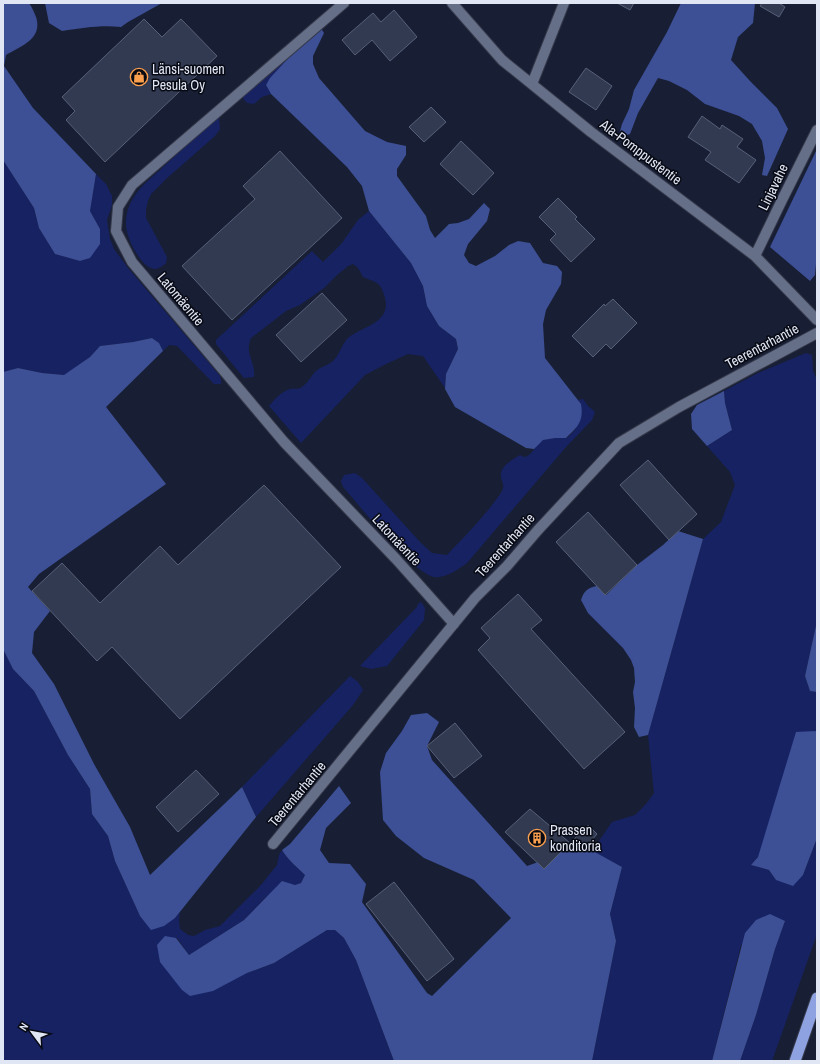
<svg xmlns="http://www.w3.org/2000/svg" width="820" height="1064" viewBox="0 0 820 1064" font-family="'Archivo Narrow',sans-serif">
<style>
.green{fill:#172263}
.forest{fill:#3d4f95}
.building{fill:#323a51;stroke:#576079}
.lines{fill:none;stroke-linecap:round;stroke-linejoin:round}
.minor-casing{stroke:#35394b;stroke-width:12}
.trunk-casing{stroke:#35394b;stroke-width:13}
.minor{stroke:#666f88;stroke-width:10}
.trunk{stroke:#8ea2e2;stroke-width:11}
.labels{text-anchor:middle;stroke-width:3;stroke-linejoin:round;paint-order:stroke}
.poi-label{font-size:14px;fill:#e1e6f5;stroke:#070913;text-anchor:start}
.street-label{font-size:14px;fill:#e1e6f5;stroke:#070913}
</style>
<rect width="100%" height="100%" fill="#181f34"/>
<path class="green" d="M297 48 266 85 271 94 262 97 254 104 247 103 242 97Z
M219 117 220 129 215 136 166 179 151 194 148 201 146 209V218L167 257 166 263C163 266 160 268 156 269 141 270 125 235 126 223 126 214 129 204 134 197 140 187 151 178 160 170 179 152 199 134 219 117Z
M3 160 34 208 39 228 55 254 80 261 90 258 100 229 90 211 96 174 106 184 112 196V205L107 220 110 239 114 249 128 268 220 376 221 380V384H214L177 346 169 345 163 351 159 343 152 338 133 342 100 346 90 357 65 375 42 373 18 368 3 372Z
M369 211 411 263 423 286 427 306 439 326 456 339 458 349 446 374 445 388 423 356 408 354 386 364 365 375 301 443 269 406C275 399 281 392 290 389 294 388 298 390 302 387 308 383 311 376 316 371 320 367 327 366 332 362 339 356 341 346 347 339 359 327 392 324 385 298 381 282 377 283 363 277L358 268 353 264 348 266 337 275 324 288 300 305 286 311 251 338C244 355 256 361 254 377L244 378 216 344V340L312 251 323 262 342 243 358 220Z
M806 353 812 355 813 371 817 380V621L805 676 810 691 817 692V732L815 731 758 857 751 865 769 870 776 880 803 875 817 838V934L772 1061H740L756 1015 775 949 785 921 741 945 712 1061H592L616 941 610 914 622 867 592 851 612 822 635 815 646 804 654 793 648 735 703 539 721 522 735 485 730 472 707 446 732 430 725 403 724 391 758 373Z
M583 399 588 406 595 412 592 420 566 447 467 563C459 569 444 579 434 577 412 572 360 506 343 487L341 481 344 475 355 473 362 478 420 542 432 553 447 555C461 540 476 525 489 509 493 503 498 498 502 491 505 485 502 483 501 477 499 467 513 459 520 455L524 457C533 456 535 444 543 440 550 437 560 438 567 438L575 430 581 404 578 400Z
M421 602 425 608 424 620 387 666 371 669 360 666 417 607 418 604Z
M3 649 13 669 34 691 68 755 90 789 92 814 108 836 115 861 140 916 175 918 180 912 179 920 180 929 188 935 194 936 205 930 220 926 261 885 277 865 279 855 282 850C287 859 297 867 305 875L301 883 295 885 288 884 265 898 244 920 189 955 177 938 157 945 247 973 274 963 327 930H335L344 938 356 960 394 1061H3Z
M350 676 358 682 363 690 353 705 256 817 242 787Z"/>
<path class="forest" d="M3 3H29C32 7 34 12 36 17 43 39 21 46 6 55L4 66 33 108 96 174 90 211 100 229V244L90 258 80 261 55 254 39 228 34 208 3 160Z
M45 3H162L128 22 121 27C100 25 83 28 62 31L49 23Z
M681 3H755L753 23 738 37 731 60 750 81 777 108 788 129 767 176 762 175 765 158 762 141 752 124 739 116 705 104 687 90 669 81 658 78 638 113 630 134 618 138 622 124 629 109 634 90 667 32Z
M319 25 324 33 313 56V64L319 78 365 131 387 142 406 146V155L397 169V176L426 216 430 230 435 238 449 224 458 223 469 219 484 203 490 209 487 221 468 244 464 255 469 263 476 266 495 256 509 245 518 241 530 243 543 263 557 266 562 272 561 284 546 310 543 324 545 358 581 404C584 421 578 427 566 438H555L543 440 534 449 526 448 455 407 445 389 446 374 458 349 456 339 439 326 427 306 423 286 411 263 369 211 362 186 347 167 271 94 266 85 270 78Z
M817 149V253L815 275 810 281 770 247Z
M152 338 159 343 163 351 106 407 166 484 39 574 28 587 50 611 34 632 32 653 54 684 94 764 130 827 150 875 242 787 256 817 175 918 164 926 151 930 140 916 115 861 108 836 92 814 90 789 68 755 34 691 13 669 3 649V372L18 368 42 373 64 375 90 357 100 346 133 342Z
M724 391 725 403 732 430 707 446 692 429 691 414 697 405Z
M678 531 703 539 648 735 639 737 634 727 635 708 633 692 635 682 634 668 631 660 623 648 588 613 581 600C584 591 587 588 597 586L606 595 637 565 663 545Z
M817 621V692L810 691 805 676Z
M427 713 439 722 427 746 432 760 527 866 544 860 570 843 584 846 622 867 610 914 616 941 592 1061H394L356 960 344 938 335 930H327L274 963 247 973 213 991 190 996 182 990 160 962 157 945 165 936 176 938 189 955 244 920 282 881 295 885 301 883 305 875C297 867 287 859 282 850L290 844 339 786 351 803 326 828 320 850 329 863 350 864 366 884 362 902 427 993 432 996 511 918 474 880 424 858 396 836 383 820 380 772 386 753 402 731 411 715Z
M815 731 817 732V838L803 875 793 886 776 880 769 870 751 865 758 857 796 732Z
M770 914 785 921 775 949 756 1015 740 1061H712L745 933 756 920Z"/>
<path class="building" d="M617 3H634L630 10Z
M762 3H779L785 7 779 17 760 6Z
M394 10 417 37 390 61 372 40 355 55 342 40 373 13 381 22Z
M144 19 162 37 181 19 217 56 105 162 66 120 75 111 62 97Z
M586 68 612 86 596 110 569 92Z
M431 107 446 122 424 142 409 127Z
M702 116 720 129 722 125 743 139 737 147 756 160 739 183 705 160 711 152 688 137Z
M461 141 494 173 473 195 440 164Z
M280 151 342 218 232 320 182 266 255 199 243 186Z
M558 198 577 217 575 219 595 239 571 262 550 240 556 234 539 217Z
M322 293 347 320 301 362 276 335Z
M613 299 637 323 611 349 606 344 593 357 572 336 604 304 605 306Z
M648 460 697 514 669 540 620 485Z
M264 485 341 567 180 719 112 647 97 661 32 591 62 563 100 603 160 546 178 565Z
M588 512 637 565 605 595 556 542Z
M518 594 542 620 531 629 625 732 584 769 478 650 490 638 481 628Z
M455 723 482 756 454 778 427 746Z
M196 770 219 794 178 832 156 807Z
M530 809 570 843 544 869 505 832Z
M588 825 597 834 581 853 570 843Z
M394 882 454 959 427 981 366 904Z"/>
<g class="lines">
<defs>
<path id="minor" d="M344 3 132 185 118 207 116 231 132 262 284 442 396 559 454 624
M452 3 502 60 591 132 755 256 817 320
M532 84 564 3
M755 256 782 200 817 130
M273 844 475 598 507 566 538 530 619 443 679 407 817 333"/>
<path id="trunk" d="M795 1061 817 998"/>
</defs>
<use href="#minor" class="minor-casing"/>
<use href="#trunk" class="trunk-casing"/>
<use href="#minor" class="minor"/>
<use href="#trunk" class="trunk"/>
</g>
<defs>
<symbol id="shop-ring" viewBox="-11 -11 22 22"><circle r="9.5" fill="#070913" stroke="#fa9f4e" stroke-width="1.5"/><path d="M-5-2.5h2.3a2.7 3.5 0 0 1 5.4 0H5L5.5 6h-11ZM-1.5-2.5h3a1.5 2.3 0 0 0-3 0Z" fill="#fa9f4e"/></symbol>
<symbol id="building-ring" viewBox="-11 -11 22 22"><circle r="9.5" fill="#070913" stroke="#fa9f4e" stroke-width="1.5"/><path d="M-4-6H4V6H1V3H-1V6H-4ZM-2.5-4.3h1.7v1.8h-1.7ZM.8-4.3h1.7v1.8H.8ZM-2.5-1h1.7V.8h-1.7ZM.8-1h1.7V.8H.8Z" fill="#fa9f4e"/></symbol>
</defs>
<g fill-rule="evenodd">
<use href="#shop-ring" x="129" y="67" width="20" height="20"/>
<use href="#building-ring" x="527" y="828" width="20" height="20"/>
</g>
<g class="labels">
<g class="poi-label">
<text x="152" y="74">Länsi-suomen<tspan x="152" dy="16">Pesula Oy</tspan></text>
<text x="550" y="835">Prassen<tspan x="550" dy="16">konditoria</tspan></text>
</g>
<g class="street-label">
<text transform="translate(641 152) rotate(37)" y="5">Ala-Pomppustentie</text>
<text transform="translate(773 187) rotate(-64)" y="5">Linjavahe</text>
<text transform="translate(181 299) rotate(50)" y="5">Latomäentie</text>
<text transform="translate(762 346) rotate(-28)" y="5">Teerentarhantie</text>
<text transform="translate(397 540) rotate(47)" y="5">Latomäentie</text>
<text transform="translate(505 545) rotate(-48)" y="5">Teerentarhantie</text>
<text transform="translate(297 794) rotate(-50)" y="5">Teerentarhantie</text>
</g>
</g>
<rect width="820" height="1064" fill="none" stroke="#e1e6f5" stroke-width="8"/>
<g transform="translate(32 1032) rotate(302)" stroke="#070913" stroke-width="3" paint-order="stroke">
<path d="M0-3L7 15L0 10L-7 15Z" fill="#e1e6f5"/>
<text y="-6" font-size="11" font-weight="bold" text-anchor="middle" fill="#e1e6f5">N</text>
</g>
</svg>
